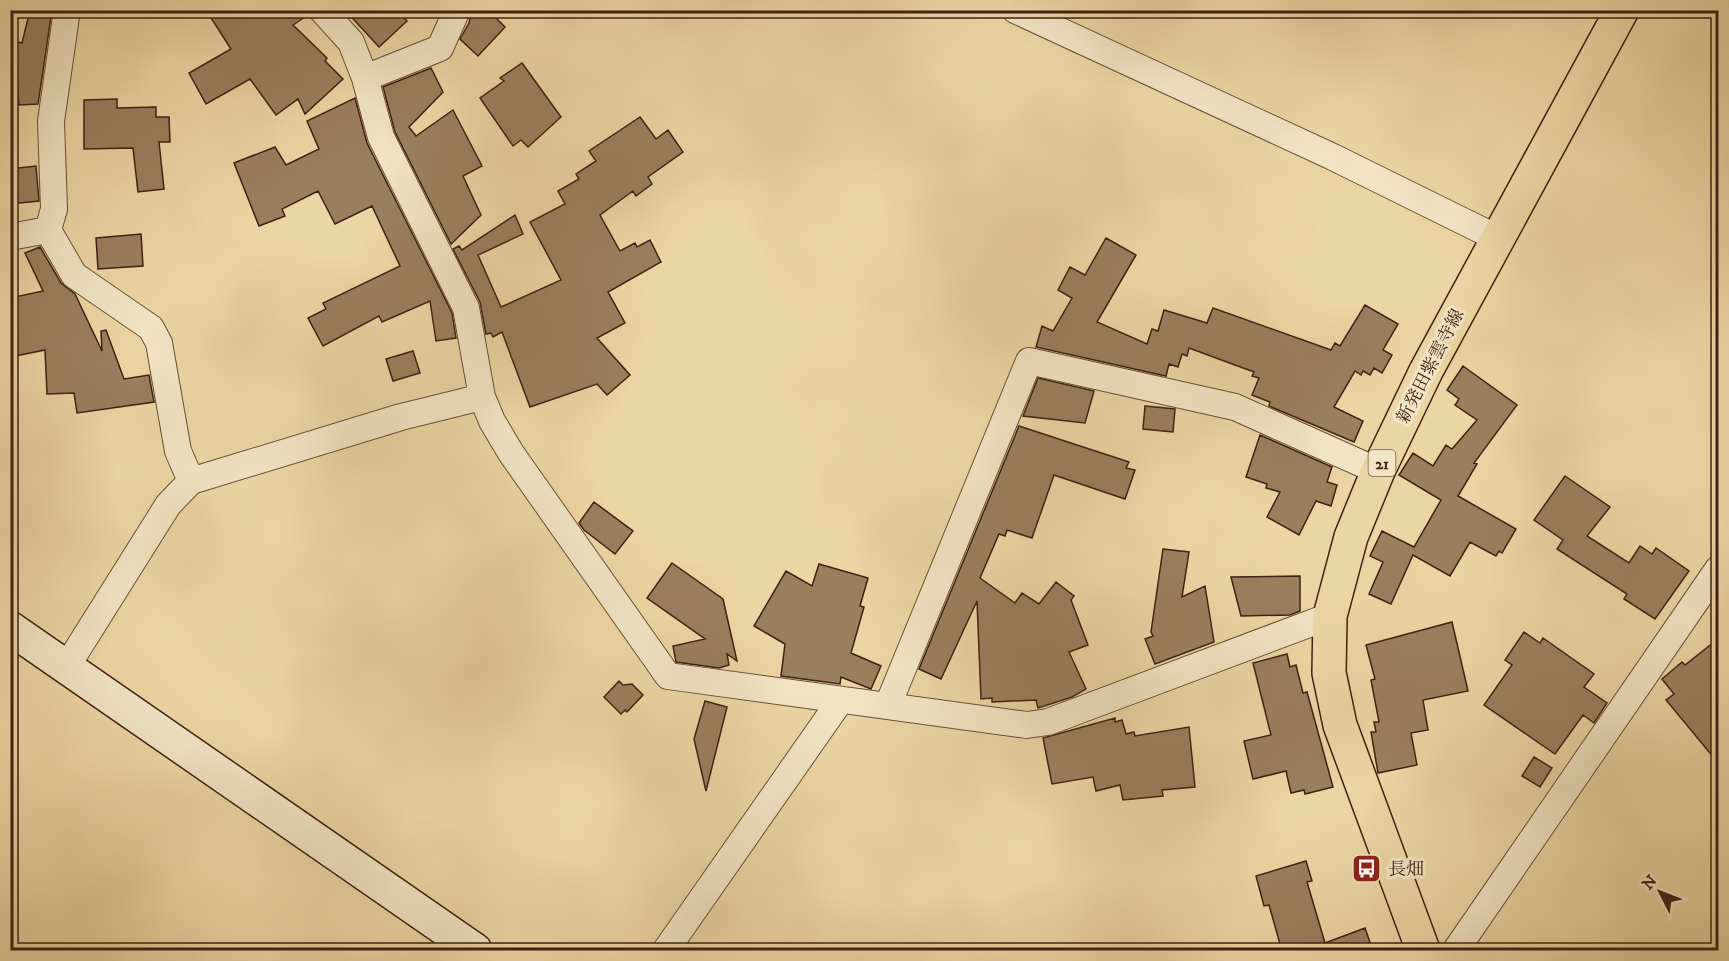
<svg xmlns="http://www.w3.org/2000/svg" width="1729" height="961" viewBox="0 0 1729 961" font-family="'IM FELL DW Pica','Noto Serif JP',serif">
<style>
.building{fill:#987f5e;stroke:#3f2012;stroke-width:1.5}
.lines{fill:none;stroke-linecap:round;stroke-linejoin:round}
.street-casing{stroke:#6a4e36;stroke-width:28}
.secondary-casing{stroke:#3f2012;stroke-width:36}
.primary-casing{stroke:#3f2012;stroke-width:36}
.street{stroke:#f1e4c4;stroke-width:26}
.secondary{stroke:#f1e4c4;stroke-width:33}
.primary{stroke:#ead6a4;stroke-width:33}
.labels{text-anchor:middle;stroke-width:6;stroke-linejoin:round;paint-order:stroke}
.shield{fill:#f1e4c4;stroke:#745b47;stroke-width:1.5}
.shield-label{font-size:16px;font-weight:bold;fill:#3f2012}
.street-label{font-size:18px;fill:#3f2012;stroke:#f1e4c4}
.poi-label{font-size:18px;fill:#3f2012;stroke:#f1e4c4;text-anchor:start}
</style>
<rect width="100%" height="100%" fill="#ead6a4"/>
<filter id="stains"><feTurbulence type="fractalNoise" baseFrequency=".00333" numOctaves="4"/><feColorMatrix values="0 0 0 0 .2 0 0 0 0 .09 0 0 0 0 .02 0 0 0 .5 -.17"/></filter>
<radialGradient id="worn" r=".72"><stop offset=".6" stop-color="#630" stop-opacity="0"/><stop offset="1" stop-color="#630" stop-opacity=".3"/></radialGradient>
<path class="building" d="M30 10H52L38 104 19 105 17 82 10 80V40L22 43Z
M206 10H307L308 15 293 25 327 58 325 61 343 79 305 114 298 99 276 115 250 79 206 104 189 73 231 49Z
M345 10H397L407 21 379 47Z
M472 10H488L505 27 478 56 460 39 469 23Z
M522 63 561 117 528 147 521 140 513 146 480 98 504 81 500 78Z
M431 68 443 92 409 127 416 136 453 110 482 166 463 176 481 215 451 244 395 132 383 87Z
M355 98 367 143 452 313 456 338 436 341 430 301 382 322 379 316 323 346 308 318 326 309 323 303 400 266 372 206 335 224 318 191 282 209 285 216 259 226 234 163 275 147 286 165 319 149 307 121Z
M117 99V108L156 107V117H169L170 142H159L164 189 138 192 133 148 84 149V100Z
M640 117 656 139 668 130 683 152 648 177 652 184 636 196 633 191 600 215 620 251 635 243 637 247 650 240 661 262 608 292 625 323 597 338 630 375 607 395 597 384 530 407 502 332 493 337 491 333 486 334 480 302 453 249 459 246 462 250 515 215 523 234 478 255 501 307 561 280 530 222 565 204 558 191 579 179 576 174 596 161 589 151Z
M36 166 39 201 10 204V169Z
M141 234 143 266 98 269 96 238Z
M1106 238 1136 255 1097 322 1147 344 1152 329 1158 331 1164 310 1207 323 1213 308 1331 350 1335 343 1340 346 1365 305 1398 324 1383 350 1392 355 1382 373 1374 368 1370 375 1363 371 1361 375 1355 371 1334 407 1363 421 1354 442 1269 406 1270 402 1252 395 1259 378 1252 376 1254 372 1189 348 1187 356 1182 354 1178 367 1169 364 1166 376 1036 347 1042 326 1053 331 1072 298 1058 290 1070 267 1085 275Z
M40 247 61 283 75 294 102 351 101 331 106 330 124 379 149 375 154 402 77 413 74 393 47 394 45 350 10 357V298L43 291 25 253Z
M413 351 420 373 393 381 386 359Z
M1463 366 1517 405 1474 463 1477 464 1458 496 1516 529 1502 553 1499 551 1496 556 1470 542 1450 576 1413 555 1391 604 1369 594 1383 562 1370 556 1382 531 1414 547 1441 500 1399 475 1413 453 1433 466 1446 445 1452 449 1477 420 1455 405 1459 399 1447 390Z
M1038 378 1094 391 1085 423 1023 416Z
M1145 406 1175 409 1173 432 1143 429Z
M1019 426 1129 462 1126 468 1135 470 1125 499 1054 475 1032 538 1007 530 1005 536 999 534 980 578 1015 603 1022 593 1039 604 1056 582 1074 596 1071 600 1088 645 1069 652 1086 689 1072 697 1038 708 1036 700 992 702V698L981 699 977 601 941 679 919 669Z
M1260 435 1332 467 1327 482 1337 485 1331 506 1316 501 1299 535 1267 517 1280 492 1266 488 1267 484 1246 477Z
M1565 476 1610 507 1587 536 1629 563 1640 546 1652 554 1656 548 1689 571 1655 619 1624 599 1627 594 1557 549 1563 540 1534 520Z
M594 502 633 531 615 554 584 530 579 523Z
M1163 549 1189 552 1182 597 1205 586 1214 642 1155 664 1145 639 1153 636 1151 632Z
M672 563 723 599 737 661 727 654 729 665 719 668 676 662 673 646 705 639 647 598Z
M819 564 868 578 860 606 864 607 851 653 881 666 871 689 841 677 840 684 781 676 785 644 754 626 786 571 812 586Z
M1300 576V611L1290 615 1241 616 1231 577Z
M1452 622 1468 691 1423 700 1428 730 1411 733 1417 765 1378 773 1371 732H1376L1374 722H1379L1371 680 1375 679 1366 645Z
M1524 632 1540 643 1543 638 1594 674 1584 687 1607 703 1594 723 1583 715 1555 754 1484 705 1512 665 1505 660Z
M1719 638V764L1666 700 1674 694 1662 679 1682 662 1685 665Z
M1287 654 1290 667 1296 665 1303 693 1307 692 1333 787 1305 794 1304 790 1291 793 1286 771 1253 779 1244 741 1271 735 1253 663Z
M619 681 623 685 632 684 643 695 627 712 625 710 621 714 604 697Z
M705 701 727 707 706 791 694 739Z
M1115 718V722L1122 720 1126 734 1134 732 1135 736 1189 727 1195 787 1162 790 1163 796 1123 800 1120 785 1096 791 1093 777 1052 784 1043 738Z
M1534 757 1552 768 1540 787 1522 776Z
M1306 861 1312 881 1307 882 1325 943 1365 928 1373 951H1282L1269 905 1264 906 1256 876Z"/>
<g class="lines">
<defs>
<path id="street" d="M67 10 51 121 54 209 48 230 74 275 151 328 159 343 178 451 191 481
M322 10 351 42 365 78 381 137 466 308 482 397 492 421 511 453 668 676 1027 725 1048 722 1330 616
M1015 10 1333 157 1497 238
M365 78 440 48 457 10
M10 237 48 230
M67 666 168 505 191 481 401 417 482 397
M888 705 1029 361 1235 407 1378 471
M666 950 840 701
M1456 950 1718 569"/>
<path id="secondary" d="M10 628 475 950"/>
<path id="primary" d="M1423 950 1340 725 1329 673 1330 616 1351 537 1378 471 1426 371 1622 10"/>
</defs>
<use href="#street" class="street-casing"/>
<use href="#secondary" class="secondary-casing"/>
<use href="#primary" class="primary-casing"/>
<use href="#street" class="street"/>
<use href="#secondary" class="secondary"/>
<use href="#primary" class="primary"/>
</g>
<defs>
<symbol id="bus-square" viewBox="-11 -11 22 22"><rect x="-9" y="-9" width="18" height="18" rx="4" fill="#8f2418" stroke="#f1e4c4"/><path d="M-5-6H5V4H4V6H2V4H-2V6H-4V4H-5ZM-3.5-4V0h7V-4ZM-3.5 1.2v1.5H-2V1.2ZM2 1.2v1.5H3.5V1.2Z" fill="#fff"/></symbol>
</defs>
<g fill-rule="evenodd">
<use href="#bus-square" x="1350" y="852" width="33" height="33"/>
</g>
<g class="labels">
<rect class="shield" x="1368.5" y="450" width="27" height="26" rx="4.5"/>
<g class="shield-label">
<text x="1382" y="469">21</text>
</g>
<g class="street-label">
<text transform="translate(1430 366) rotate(-63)" y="6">新発田紫雲寺線</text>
</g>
<g class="poi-label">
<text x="1388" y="875">長畑</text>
</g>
</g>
<rect width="1729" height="961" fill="none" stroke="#ead6a4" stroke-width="36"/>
<rect x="12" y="12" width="1705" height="937" fill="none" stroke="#3f2012" stroke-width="3"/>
<rect x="18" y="18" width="1693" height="925" fill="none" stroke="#3f2012" stroke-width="1.5"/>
<g transform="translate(1660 892) rotate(312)" stroke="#f1e4c4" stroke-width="4.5" paint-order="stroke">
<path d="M0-4.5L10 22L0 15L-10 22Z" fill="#3f2012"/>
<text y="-9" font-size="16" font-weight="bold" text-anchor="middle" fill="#3f2012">N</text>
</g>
<rect width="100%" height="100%" filter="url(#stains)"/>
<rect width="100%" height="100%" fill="url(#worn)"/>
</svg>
